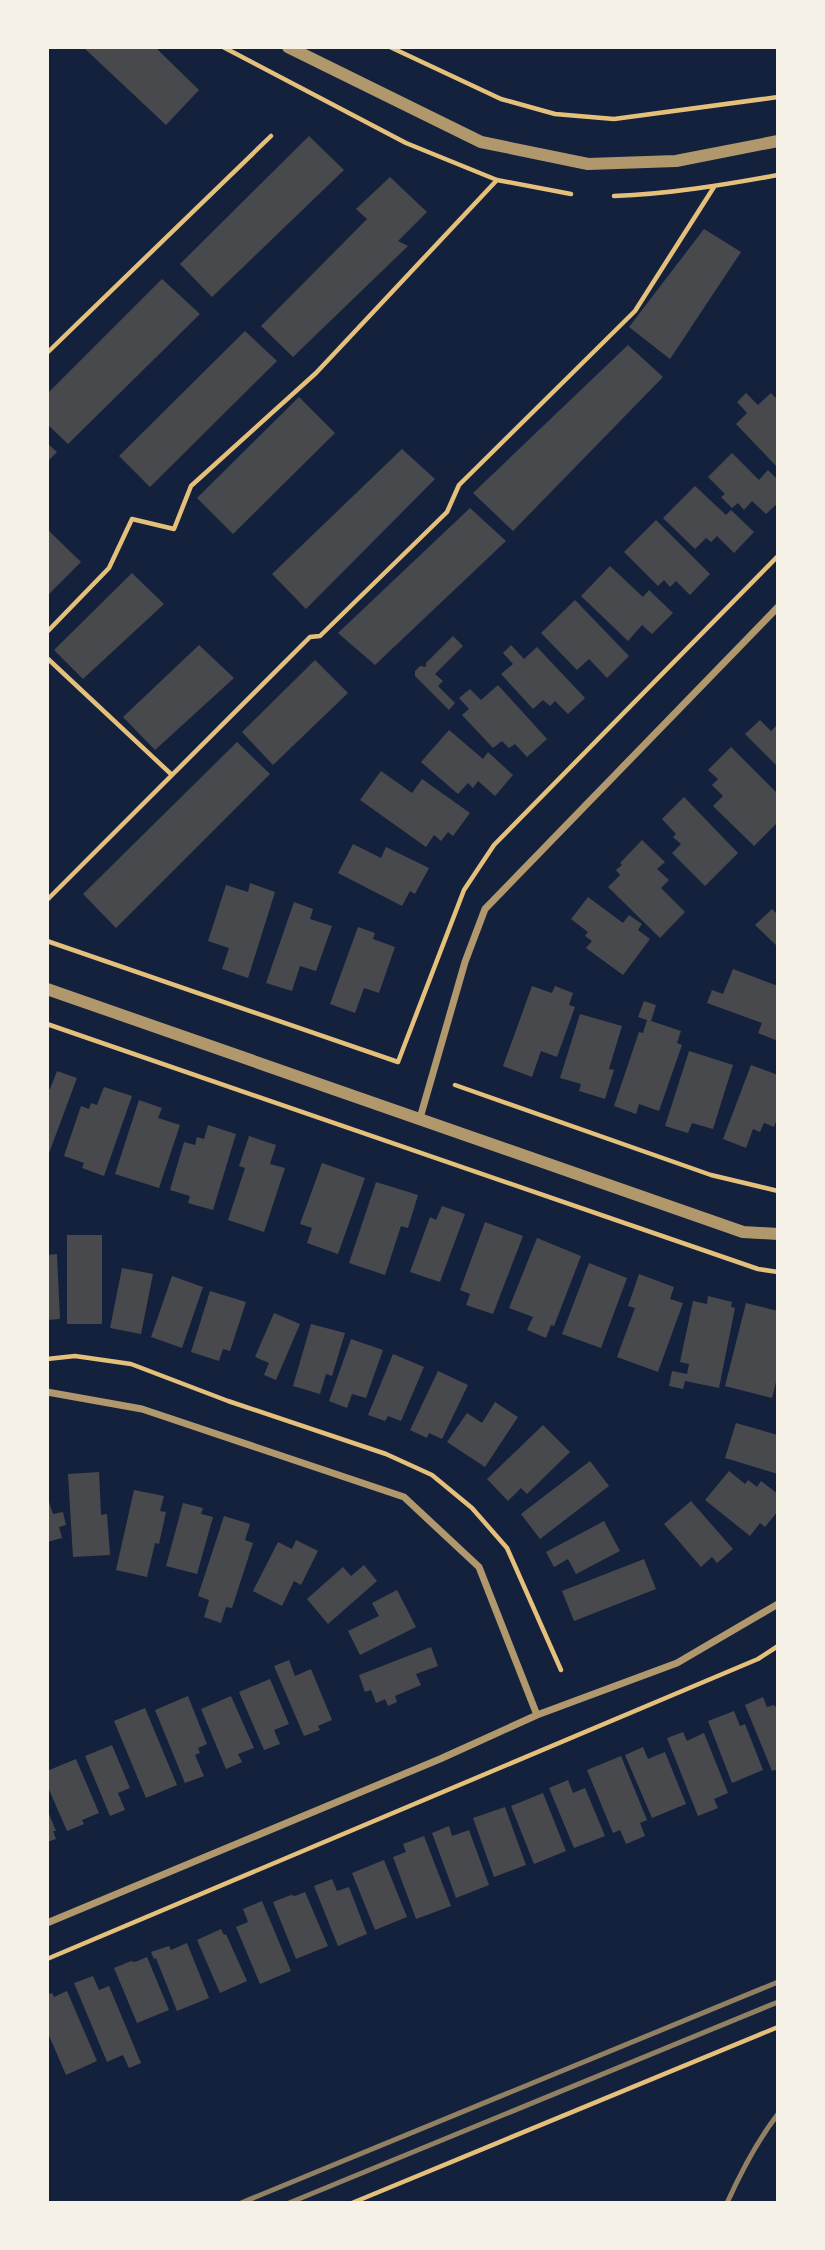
<svg xmlns="http://www.w3.org/2000/svg" width="825" height="2250" viewBox="0 0 825 2250" font-family="'Archivo Narrow',sans-serif">
<style>
.building{fill:#48494c}
.lines{fill:none;stroke-linecap:round;stroke-linejoin:round}
.path{stroke:#e5c07b;stroke-width:4.5}
.minor{stroke:#b1986c;stroke-width:7}
.tertiary{stroke:#b1986c;stroke-width:12}
.rail{stroke:#918062;stroke-width:5}
</style>
<rect width="100%" height="100%" fill="#14213d"/>
<path class="building" d="M83 47H155L199 90 166 125Z
M309 136 344 170 212 297 180 264Z
M390 177 427 212 398 241 408 246 293 357 261 326 367 219 356 209Z
M704 229 741 252 670 359 629 327Z
M162 279 200 314 68 444 47 424V394Z
M245 331 277 361 150 487 119 456Z
M628 345 663 377 513 531 473 493Z
M746 393 758 405 771 393 778 400V468L736 424 747 413 737 402Z
M299 397 335 433 233 534 197 498Z
M47 443 57 452 47 462Z
M402 449 435 479 306 609 272 574Z
M732 453 759 480 768 470 778 480V503L766 514 752 501 744 510 738 503 732 508 721 497 725 494 708 477Z
M695 486 726 515 731 510 754 532 734 553 717 536 711 542 706 538 695 549 663 518Z
M470 508 506 541 375 665 338 633Z
M656 520 710 574 690 595 676 581 670 587 664 580 658 586 624 552Z
M47 529 81 562 47 596Z
M610 566 643 597 649 590 673 613 652 634 642 625 628 641 581 596Z
M132 573 164 604 83 679 54 650Z
M575 600 629 656 607 678 589 659 577 670 541 633Z
M453 636 463 646 435 674 443 681 438 686 455 703 449 710 415 676V671L420 666 426 667V663Z
M199 645 234 678 155 750 123 717Z
M511 645 524 659 537 647 585 698 568 714 555 701 550 706 543 700 533 709 501 674 513 664 503 653Z
M315 660 348 693 273 765 242 732Z
M498 685 547 739 527 757 515 744 509 748 502 741 493 748 462 715 469 709 459 698 470 689 481 700Z
M760 720 771 731 778 724V767L745 734Z
M449 730 483 759 488 752 513 775 495 796 478 781 473 788 468 783 458 794 421 762Z
M237 742 270 774 116 928 83 894Z
M731 747 778 794V822L754 846 713 806 723 796 712 785 718 779 708 770Z
M381 771 412 793 422 779 470 813 453 836 448 832 441 841 434 835 426 847 360 800Z
M684 797 738 853 705 886 672 853 681 844 673 837 676 834 662 819Z
M642 840 665 862 657 869 669 880 661 888 685 912 660 938 608 887 620 875 616 870 622 865 620 863Z
M353 844 381 858 386 847 429 868 415 894 410 891 402 906 338 873Z
M250 883 275 892 248 978 222 969 229 948 208 941 226 885 248 892Z
M588 897 623 923 629 915 642 924 638 930 650 939 623 975 586 948 592 941 585 936 588 932 571 919Z
M294 902 313 909 310 919 332 926 316 971 300 966 292 991 266 983Z
M772 909 778 915V947L755 925Z
M358 927 375 933 373 939 395 947 379 993 364 988 355 1013 330 1004Z
M733 969 778 986V1041L758 1033 762 1023 707 1003 712 990 723 994Z
M532 986 552 993 555 986 573 993 569 1005 575 1007 557 1057 541 1051 532 1077 503 1066Z
M644 1001 656 1005 651 1021 681 1031 677 1043 682 1045 659 1111 639 1104 636 1114 614 1106 639 1032 643 1033 647 1020 638 1017Z
M580 1014 622 1026 609 1069 614 1070 605 1099 579 1091 581 1084 560 1078Z
M689 1051 733 1065 713 1129 692 1123 688 1133 665 1126Z
M751 1065 778 1075V1116L774 1127 764 1123 760 1132 753 1129 746 1148 723 1139Z
M57 1071 77 1078 49 1153H47V1088L50 1089Z
M104 1087 132 1096 104 1176 82 1168 84 1163 64 1156 81 1106 89 1109 91 1103 97 1105Z
M139 1100 162 1108 158 1118 180 1125 159 1188 115 1174Z
M208 1125 236 1134 213 1210 188 1203 190 1196 170 1190 184 1142 195 1145 197 1137 204 1139Z
M249 1136 276 1145 270 1164 285 1168 264 1232 228 1220 245 1168 239 1166Z
M322 1163 365 1178 338 1254 307 1243 312 1228 300 1224Z
M376 1182 418 1195 408 1228 401 1226 385 1275 349 1263Z
M442 1206 465 1214 440 1282 410 1272 430 1217 436 1220Z
M485 1222 523 1236 493 1314 466 1305 470 1294 460 1290Z
M67 1235H102V1324H67Z
M537 1238 581 1256 554 1326 551 1325 546 1338 527 1330 533 1317 509 1308Z
M57 1254 60 1319 47 1320V1255Z
M589 1263 627 1278 601 1348 562 1334Z
M122 1268 153 1274 141 1334 110 1328Z
M639 1274 674 1287 670 1299 683 1303 658 1372 617 1357 635 1308 628 1306Z
M172 1276 203 1287 182 1348 151 1337Z
M210 1291 246 1302 230 1351 223 1349 219 1361 191 1352Z
M708 1296 732 1302 731 1307 735 1308 719 1388 685 1381 683 1389 669 1386 672 1371 687 1374 689 1364 680 1362 693 1301 707 1304Z
M746 1303 778 1311V1374L772 1398 725 1386Z
M274 1313 300 1324 276 1380 264 1375 269 1363 255 1357Z
M311 1324 345 1333 332 1376 326 1374 320 1394 293 1386Z
M351 1339 383 1350 366 1398 352 1394 347 1408 329 1401Z
M393 1354 424 1367 401 1421 388 1416 385 1421 368 1415Z
M438 1371 468 1385 442 1439 429 1433 427 1438 410 1430Z
M495 1402 518 1417 485 1467 447 1442 467 1413 482 1423Z
M736 1423 778 1435V1474L725 1458Z
M543 1425 570 1452 527 1494 521 1488 508 1501 487 1479Z
M590 1461 609 1486 540 1539 521 1514Z
M729 1471 745 1484 748 1480 757 1487 761 1481 778 1494V1511L765 1527 760 1523 750 1536 705 1500Z
M99 1472 101 1515 107 1514 110 1555 73 1557 68 1474Z
M134 1490 164 1496 160 1511 166 1512 159 1544 155 1543 147 1577 116 1570Z
M47 1496 53 1514 63 1512 66 1525 59 1527 62 1538 47 1542Z
M691 1501 733 1549 717 1563 712 1557 701 1567 664 1524Z
M183 1503 203 1508 201 1514 213 1517 197 1574 166 1566Z
M224 1516 250 1524 245 1540 253 1543 232 1608 226 1607 221 1623 204 1617 209 1600 198 1596Z
M604 1521 620 1551 576 1574 568 1559 554 1567 546 1552Z
M296 1540 318 1551 301 1585 294 1581 282 1606 253 1591 278 1542 292 1549Z
M644 1559 656 1589 574 1621 562 1591Z
M364 1565 377 1581 328 1624 307 1599 343 1567 351 1576Z
M397 1590 416 1627 360 1655 348 1631 379 1616 372 1603Z
M431 1647 438 1666 416 1674 421 1685 395 1696 397 1702 388 1706 385 1699 376 1703 371 1690 365 1692 359 1675Z
M289 1660 295 1676 311 1669 332 1720 318 1726 320 1730 304 1736 274 1666Z
M270 1679 289 1724 274 1730 280 1744 264 1750 239 1692Z
M188 1696 207 1744 198 1748 200 1753 195 1755 204 1776 185 1783 155 1710Z
M231 1696 254 1748 238 1754 242 1762 226 1769 201 1709Z
M763 1697 767 1707 774 1705 778 1709V1769L772 1771 745 1705Z
M145 1708 177 1785 146 1798 114 1721Z
M734 1711 740 1726 745 1724 763 1770 732 1783 708 1721Z
M683 1732 687 1741 704 1733 728 1793 714 1799 718 1808 698 1816 667 1738Z
M112 1745 130 1788 118 1793 125 1810 110 1816 85 1756Z
M643 1747 648 1759 665 1752 686 1804 652 1818 625 1755Z
M621 1756 647 1820 640 1823 645 1836 626 1844 620 1830 613 1833 587 1770Z
M76 1759 99 1813 82 1820 84 1824 67 1831 47 1785V1771Z
M568 1780 573 1793 585 1788 605 1836 574 1848 549 1788Z
M543 1793 566 1851 534 1864 511 1806Z
M505 1807 526 1865 494 1877 473 1818Z
M47 1809 56 1831H53L56 1839 47 1842Z
M449 1826 452 1836 469 1830 489 1885 456 1898 432 1833Z
M424 1836 451 1906 416 1919 393 1857 406 1852 403 1844Z
M384 1860 407 1917 375 1930 352 1873Z
M332 1879 337 1891 349 1887 367 1934 338 1946 314 1886Z
M305 1892 328 1946 296 1959 273 1902 291 1895 295 1896Z
M262 1901 291 1971 260 1984 236 1927 248 1922 243 1909Z
M221 1929 224 1935 226 1934 247 1981 220 1993 197 1940Z
M187 1943 209 1998 177 2011 156 1958 154 1959 151 1952 169 1946 171 1950Z
M147 1957 169 2010 137 2023 114 1968 131 1961 135 1962Z
M93 1976 99 1990 109 1986 141 2063 129 2068 123 2055 107 2062 74 1983Z
M67 1991 97 2061 66 2075 47 2031V1995L52 1993 54 1997Z"/>
<g class="lines">
<path class="path" d="M223 47 406 143 497 180 571 194
M390 47 501 99 555 114 614 119 778 97
M614 196C669 194 723 185 778 175
M47 353 271 136
M47 632 109 568 132 519 174 529 191 486 316 373 497 180
M47 658 172 775
M47 900 310 637 320 636 447 512 459 485 635 311 714 187
M47 941 398 1062 464 890 494 845 778 556
M47 1024 758 1269 778 1272
M455 1085 711 1175 778 1191
M47 1359 75 1356 131 1364 228 1401 386 1454 432 1475 472 1508 507 1548 561 1670
M47 1959 758 1659 778 1646
M352 2203 778 2027"/>
<path class="minor" d="M420 1118 465 962 485 909 778 607
M47 1392 142 1409 404 1497 479 1567 537 1715
M47 1923 440 1759 537 1715 677 1663 778 1604"/>
<path class="tertiary" d="M288 47 481 142 588 164 676 161 778 141
M47 989 743 1232 778 1234"/>
<path class="rail" d="M241 2203 778 1982
M289 2203 778 2002
M727 2203C741 2172 757 2141 778 2114"/>
</g>
<rect width="825" height="2250" fill="none" stroke="#f6f1e7" stroke-width="98"/>
</svg>
